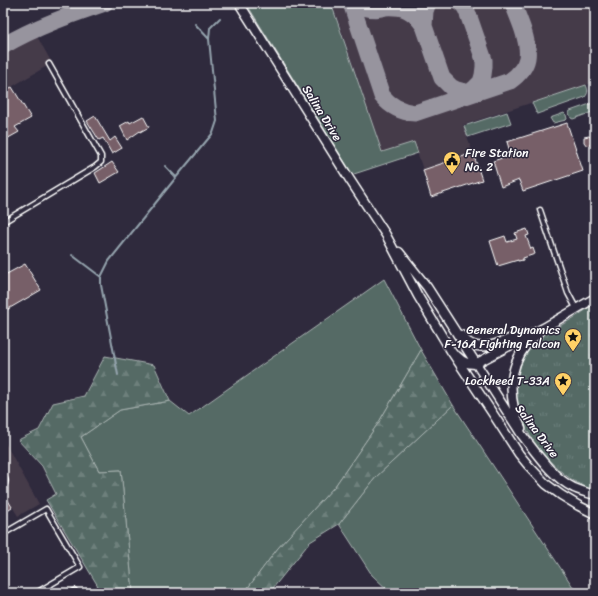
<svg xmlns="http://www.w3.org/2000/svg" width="598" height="596" viewBox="0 0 598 596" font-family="Sriracha,sans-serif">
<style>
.built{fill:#453a4a}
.grass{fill:#546a65;stroke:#aab4b2}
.forest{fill:url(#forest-firs);stroke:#aab4b2}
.park{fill:url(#park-tufts);stroke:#aab4b2}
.water{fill:#4e6778;stroke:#95a4ae}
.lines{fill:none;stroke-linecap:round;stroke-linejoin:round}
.stream{stroke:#95a4ae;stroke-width:2}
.taxiway{stroke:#97949e;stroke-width:17}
.building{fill:#775f67;stroke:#fff}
.lane-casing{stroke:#fff;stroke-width:7}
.street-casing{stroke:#fff;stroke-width:11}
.lane{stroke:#2f2a3d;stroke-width:4}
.street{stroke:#2f2a3d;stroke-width:8}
.labels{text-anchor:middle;stroke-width:3;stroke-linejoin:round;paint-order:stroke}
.street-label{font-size:12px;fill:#fff;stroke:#2f2a3d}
.poi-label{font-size:12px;fill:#fff;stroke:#2f2a3d;text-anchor:end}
</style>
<defs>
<pattern id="forest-firs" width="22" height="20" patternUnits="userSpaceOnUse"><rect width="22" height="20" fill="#546a65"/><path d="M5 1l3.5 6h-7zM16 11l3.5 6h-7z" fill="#6e807c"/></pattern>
<pattern id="park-tufts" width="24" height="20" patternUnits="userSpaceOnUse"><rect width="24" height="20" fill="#546a65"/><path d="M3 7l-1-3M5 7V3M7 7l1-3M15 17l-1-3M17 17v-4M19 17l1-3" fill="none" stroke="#6e807c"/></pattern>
</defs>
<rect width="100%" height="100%" fill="#2f2a3d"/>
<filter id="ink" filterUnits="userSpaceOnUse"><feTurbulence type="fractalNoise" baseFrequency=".025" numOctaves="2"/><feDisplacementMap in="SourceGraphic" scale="8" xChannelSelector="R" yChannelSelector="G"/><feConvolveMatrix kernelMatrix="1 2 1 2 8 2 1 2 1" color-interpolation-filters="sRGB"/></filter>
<g filter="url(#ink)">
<path class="built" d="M332 3H595V82L463 125 473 153 423 170 414 142 382 152Z
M30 24 52 63 3 92V37Z
M3 439 39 504 18 516 3 492Z"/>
<path class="grass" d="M246 3H331L382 152 414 142 418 153 354 174 351 172Z
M586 85C588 90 589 92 585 97L537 114 532 103Z
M593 103 595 108V111L573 119 571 118 569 113 570 111Z
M507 112 511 123 468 137 464 126Z
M564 113 566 115 567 119 566 120 553 123 550 118Z
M384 279 421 350 379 422 335 486 278 548 244 593H133L121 470 99 471 81 437 120 410 170 401 189 416Z
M453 405 577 593H391L372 575 339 524 376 477Z"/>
<path class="forest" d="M421 350 453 405 376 477 339 524 310 542 269 593H244L278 548 335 486 379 422Z
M105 356 154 365 170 401 120 410 81 437 99 471 121 470 133 593H87L98 586 46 500 56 494 42 466 18 440 39 430 53 403 84 396Z"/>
<path class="park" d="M595 303V492C587 490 581 485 574 481 545 463 516 424 514 389 514 384 516 379 517 374 519 365 523 354 529 347 539 335 557 328 570 320 579 315 587 309 595 303Z"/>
<path class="water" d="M595 373V396C589 388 589 381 595 373Z"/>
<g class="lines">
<path class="stream" d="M195 24 209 39
M165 166 176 177
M72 255 101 277
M118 375 101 285V277L109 261 174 180 213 133 217 121 209 39 210 28 220 18"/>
<path class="taxiway" d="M351 3 382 96C391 107 401 112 415 113L510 81C531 66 530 52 523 30 520 21 516 12 513 3
M357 3C371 12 381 9 396 4
M428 3 425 11 424 26 442 78 451 87 457 90 465 92H475
M461 3 465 7 468 14 484 60V67L483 75 481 82 476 87 467 95
M385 7C404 6 413 10 424 26
M3 46C35 27 70 15 105 3"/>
</g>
<path class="building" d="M12 87 31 118 15 127 19 132 3 141V92Z
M95 116 110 141 115 137 122 148 112 154 103 138 99 140 87 121Z
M143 116 149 127 140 132V131L127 140 120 126 129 121 130 123Z
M567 123 583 171 523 191 519 180 501 187 493 161 511 155 507 142Z
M589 136 593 139 592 144 587 146 584 142V137Z
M473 153 482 180 431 197 423 170Z
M112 162 119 172 100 183 95 173Z
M527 229 529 235 526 236 531 249 533 248 535 254 523 258V260L518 261V260L498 266 490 241 505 236 507 242 517 239 515 233Z
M25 264 41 290 3 312V276Z
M3 492 12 507 3 513Z"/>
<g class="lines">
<defs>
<path id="lane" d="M540 210 568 293 576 308
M3 222 95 167 101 162V156L49 64
M3 475C6 480 7 482 3 486
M3 534 46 509 80 567 36 593
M71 593 75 591"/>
<path id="street" d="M239 3 350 180 386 235 418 296 451 351 493 414 519 454 528 465 546 484 561 495 579 506 595 514
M399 252 427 287 522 435C537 454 552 477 574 488 581 491 588 493 595 495
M461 335C463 337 465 340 468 342 482 353 504 341 519 335
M457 356C463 362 467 364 475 364L547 326 595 298
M521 428C508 400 507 369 527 344 530 340 535 337 538 334"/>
</defs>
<use href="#lane" class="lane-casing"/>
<use href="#street" class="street-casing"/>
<use href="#lane" class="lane"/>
<use href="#street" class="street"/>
</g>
</g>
<defs>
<symbol id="civic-pin" viewBox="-11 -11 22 30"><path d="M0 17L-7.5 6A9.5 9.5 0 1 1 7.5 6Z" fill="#ffd166" stroke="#2f2a3d"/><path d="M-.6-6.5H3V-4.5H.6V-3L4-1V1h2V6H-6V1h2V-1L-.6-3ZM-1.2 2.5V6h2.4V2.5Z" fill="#111"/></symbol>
<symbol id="sight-pin" viewBox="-11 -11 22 30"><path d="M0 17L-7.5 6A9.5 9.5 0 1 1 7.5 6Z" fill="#ffd166" stroke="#2f2a3d"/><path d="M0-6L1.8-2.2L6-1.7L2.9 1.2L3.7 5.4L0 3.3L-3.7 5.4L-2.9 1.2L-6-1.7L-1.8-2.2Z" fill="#111"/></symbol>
</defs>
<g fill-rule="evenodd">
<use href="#civic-pin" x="442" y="150" width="20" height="27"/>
<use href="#sight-pin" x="563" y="327" width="20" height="27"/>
<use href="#sight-pin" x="553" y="371" width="20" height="27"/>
</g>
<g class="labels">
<g class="street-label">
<text transform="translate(322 113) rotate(58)" y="4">Salina Drive</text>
<text transform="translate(537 431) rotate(53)" y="4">Salina Drive</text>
</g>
<g class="poi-label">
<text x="465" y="157" text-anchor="start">Fire Station<tspan x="465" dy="14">No. 2</tspan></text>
<text x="560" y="334">General Dynamics<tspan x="560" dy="14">F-16A Fighting Falcon</tspan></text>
<text x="550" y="385">Lockheed T-33A</text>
</g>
</g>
<rect width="598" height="596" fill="none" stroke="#2f2a3d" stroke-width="16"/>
<rect x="8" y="8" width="582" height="580" fill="none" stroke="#fff" stroke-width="1.5" filter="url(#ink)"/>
</svg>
